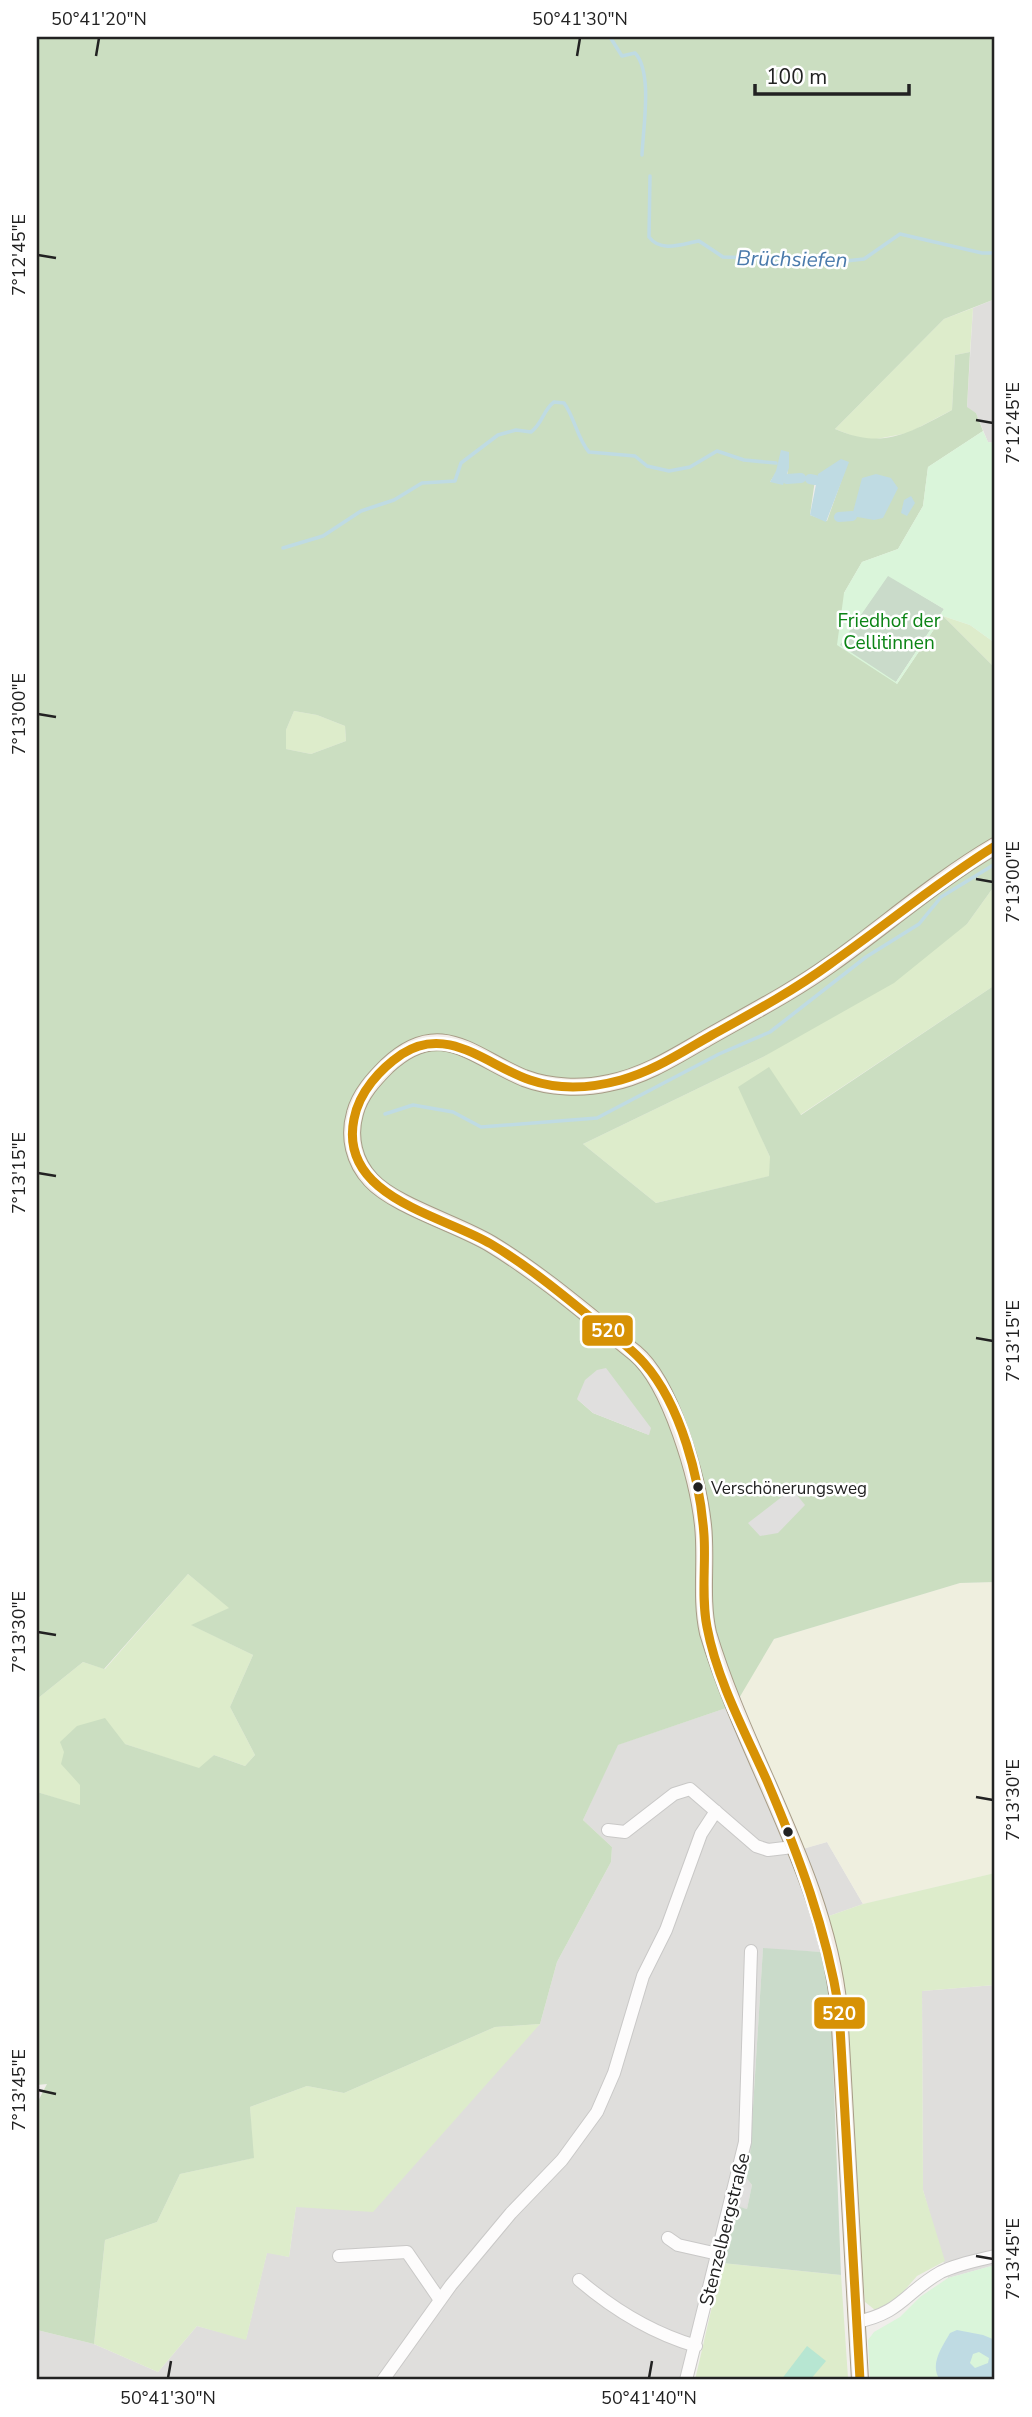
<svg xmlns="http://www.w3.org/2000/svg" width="1032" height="2417" viewBox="0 0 1032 2417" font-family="'Nunito Sans',sans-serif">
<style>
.residential{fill:#dfdedc}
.farmland{fill:#efefdf}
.grass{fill:#ddeccb}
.forest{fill:#cbdec1;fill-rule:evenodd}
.cemetery{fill:#cadbca}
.park{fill:#daf5da;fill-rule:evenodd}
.pitch{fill:#b7e6d2}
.parking{fill:#e0dfde}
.water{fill:#bfdbe3;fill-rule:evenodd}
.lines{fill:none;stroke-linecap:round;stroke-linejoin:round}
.stream{stroke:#bfdbe3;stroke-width:3.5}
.canal{stroke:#bfdbe3;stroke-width:10}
.minor-casing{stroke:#c9c8c7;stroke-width:14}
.major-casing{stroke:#a79c86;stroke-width:18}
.minor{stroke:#fdfcfc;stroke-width:12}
.major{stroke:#f3ede7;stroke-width:16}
.bus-1-casing{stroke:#fff;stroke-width:14}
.bus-1{stroke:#d79205;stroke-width:9}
.ticks{fill:none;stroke:#222;stroke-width:2.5}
.bus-dot{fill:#222;stroke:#fff;stroke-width:2.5}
.labels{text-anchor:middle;stroke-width:5;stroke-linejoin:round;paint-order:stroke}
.bus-label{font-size:17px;fill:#222;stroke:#fff;text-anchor:start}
.park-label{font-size:19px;fill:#0c8416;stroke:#fff}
.street-label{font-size:19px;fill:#222;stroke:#fff}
.water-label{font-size:21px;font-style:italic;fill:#4a7aab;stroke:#fff}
.line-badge{stroke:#fff;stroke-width:2.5}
.badge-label{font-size:19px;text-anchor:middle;font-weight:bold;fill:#fff}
.neatline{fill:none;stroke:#222;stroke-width:2.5}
.ticks-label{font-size:18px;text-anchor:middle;fill:#222}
</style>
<rect width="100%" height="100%" fill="#f0eeeb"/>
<path class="residential" d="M995 299V443L988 442 976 413 967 408 973 308Z
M735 1705 799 1850 827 1842 863 1904 829 1916 815 1926 822 1952 763 1949 750 2155 744 2175 752 2185 747 2209 735 2207 722 2263 711 2260 685 2380H37V2330L94 2344 158 2372 197 2326 246 2339 267 2252 289 2257 296 2206 540 2024 557 1962 611 1862 612 1847 583 1820 617 1745Z
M995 1985V2265L948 2278 923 2190 922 1991Z"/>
<path class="farmland" d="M995 1582V1873L863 1904 827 1842 799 1850 775 1797 740 1695 774 1639 960 1583Z"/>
<path class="grass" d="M973 308 970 352 955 355 952 410 908 433 866 441 835 429 944 319Z
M943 616 970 625 995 643V668Z
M294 711 317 715 345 726 346 741 311 754 286 749V730Z
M995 885V985L800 1115 739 1086 770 1157V1176L656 1203 583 1144 763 1057 967 924Z
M188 1574 230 1608 192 1625 253 1655 230 1707 255 1755 245 1766 214 1755 200 1769 125 1744 80 1785V1806L37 1792V1699L83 1662 105 1669Z
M995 1873V1985L922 1991 923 2190 945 2261 917 2276 896 2300 875 2310 865 2302 856 2204 844 1984 829 1916 863 1904Z
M540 2024 373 2212 296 2207 289 2257 267 2253 246 2340 197 2326 158 2372 94 2344 105 2240 157 2222 180 2174 253 2158 250 2107 307 2086 344 2093 495 2027Z
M722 2263 841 2275 848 2378 695 2380Z"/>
<path class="forest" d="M37 37H995V299L944 319 835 429C883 450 909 433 952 410L955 355 970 352 967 407 976 413 983 431 928 467 923 506 898 549 862 562 844 593 897 684 943 616 995 668V885L967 924 894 983 763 1057 583 1144 656 1203 769 1176 770 1157 738 1087 769 1067 801 1115 995 985V1582L960 1583 774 1639 735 1705 618 1745 583 1820 612 1847 611 1862 557 1962 540 2024 495 2027 344 2093 307 2086 250 2107 254 2158 180 2174 157 2222 105 2240 94 2344 37 2330V2103L47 2084 37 2085V1792L80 1805V1785L61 1764 64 1752 60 1742 77 1726 105 1718 125 1744 199 1768 214 1755 245 1766 255 1755 230 1707 253 1655 191 1625 229 1608 188 1574 104 1669 83 1662 37 1699ZM789 452 787 479 770 482ZM848 462 827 521 810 515 815 480ZM294 711 317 715 345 726 346 741 311 754 286 749V730ZM577 1399 649 1435 593 1413Z"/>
<path class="cemetery" d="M888 575 944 609 896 682 839 646Z
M763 1948 822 1952 831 2009 841 2275 722 2263 736 2206 747 2209 752 2185 744 2175 750 2155Z"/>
<path class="park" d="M983 431 988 442 995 443V643L970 625 943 616 897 684 837 645 844 593 862 562 898 549 923 506 928 467ZM888 576 944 609 896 682 840 645Z
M995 2265V2380H870L868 2340 874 2332 900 2317 920 2297 948 2278Z"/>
<path class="pitch" d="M807 2346 826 2361 810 2380H781Z"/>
<path class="parking" d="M606 1368 651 1428 649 1435 593 1413 577 1399 585 1380 597 1370Z
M792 1489 805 1505 778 1533 760 1536 748 1523Z
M739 2185 751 2188 746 2207 735 2204Z"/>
<path class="water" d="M781 450 789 452V468L783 485 770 482 776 471Z
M841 459 849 462 826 522 810 515 818 474Z
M876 474 891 478 898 488 883 518 874 520 852 516 862 478Z
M911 496 915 503 907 516 901 513 904 500Z
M957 2330 983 2335 995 2340V2380H940C929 2365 942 2347 950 2333ZM979 2352 989 2358 988 2363 975 2368 970 2363 973 2354Z"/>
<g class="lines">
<path class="stream" d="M610 37 622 56 635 53C653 72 643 128 642 155
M650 176 649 237C661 253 682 244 699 241L723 257 846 261 864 259 900 234 982 253H995
M283 548 323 536 361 511 394 500 422 483 455 481 461 463 498 435 516 430 531 432C543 423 543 410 554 402L564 403C575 418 577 438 589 452L635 456 647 466 669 471 690 467 717 451 744 460 776 463
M385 1114 413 1105 453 1112 481 1127 597 1118 719 1054 770 1032 866 957 919 924 941 897 995 864"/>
<path class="canal" d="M787 479 801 478
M810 479 815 480
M839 517 852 516"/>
<defs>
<path id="minor" d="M608 1830 625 1832 674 1794 690 1789 756 1846 768 1850 793 1847
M668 2238 678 2245 718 2254
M339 2256 407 2252 440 2300
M579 2280C614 2310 652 2333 696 2346
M856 2322C902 2313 905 2292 941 2272 957 2264 978 2260 995 2256
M383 2380 451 2285 511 2213 562 2160 597 2112 614 2073 643 1976 666 1930 701 1834 716 1811
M686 2380 745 2142 751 1951"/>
<path id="major" d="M860 2380 839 2009C826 1876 746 1760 708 1633 700 1597 707 1561 703 1525 698 1479 671 1383 635 1353 589 1316 542 1275 491 1244 458 1224 395 1206 371 1180 354 1162 348 1137 355 1113 360 1094 374 1079 387 1066 440 1016 473 1057 524 1078 550 1088 582 1089 609 1083 645 1076 676 1056 707 1038 749 1014 792 992 831 964 886 925 937 880 995 846"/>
</defs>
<use href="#minor" class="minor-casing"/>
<use href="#major" class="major-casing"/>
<use href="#minor" class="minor"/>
<use href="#major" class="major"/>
<defs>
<path id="bus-1" d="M860 2380 839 2009C826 1928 799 1856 767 1781 745 1732 717 1680 707 1627 701 1597 706 1565 704 1535 700 1479 681 1405 644 1363 630 1347 612 1334 595 1321 562 1294 528 1266 491 1244 442 1215 338 1197 354 1119 359 1092 380 1069 402 1054 448 1024 488 1066 530 1080 559 1090 592 1088 621 1080 654 1071 682 1052 712 1035 752 1013 793 991 830 964 886 925 937 882 995 846"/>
</defs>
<use href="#bus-1" class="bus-1-casing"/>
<use href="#bus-1" class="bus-1"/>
</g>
<path class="ticks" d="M96 56 99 38M577 56 580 38M38 255 56 258M976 420 993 423M38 714 56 717M976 879 993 882M38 1173 56 1176M976 1338 993 1341M38 1632 56 1635M976 1797 993 1800M38 2090 56 2094M976 2256 993 2259M168 2378 171 2361M649 2378 652 2361"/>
<g class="bus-dot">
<circle cx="698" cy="1487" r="6"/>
<circle cx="788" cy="1832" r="6"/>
</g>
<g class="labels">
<g class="bus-label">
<text x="711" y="1494">Verschönerungsweg</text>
</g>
<g class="park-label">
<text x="889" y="627">Friedhof der<tspan x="889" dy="22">Cellitinnen</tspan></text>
</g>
<g class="street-label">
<text transform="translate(724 2229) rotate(-76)" y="7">Stenzelbergstraße</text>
</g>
<g class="water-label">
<text transform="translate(792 259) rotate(1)" y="7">Brüchsiefen</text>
</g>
</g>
<g class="line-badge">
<rect x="581" y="1314" width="53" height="33" rx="7" fill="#d79205"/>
<rect x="813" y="1996" width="53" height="34" rx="7" fill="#d79205"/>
</g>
<g class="badge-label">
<text x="608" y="1337">520</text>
<text x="839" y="2020">520</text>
</g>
<rect width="1032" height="2417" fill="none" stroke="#ffffff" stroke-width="77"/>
<path d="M755 84v10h154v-10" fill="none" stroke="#222222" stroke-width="3.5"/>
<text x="766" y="84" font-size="21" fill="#222222" stroke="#ffffff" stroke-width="5" paint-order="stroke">100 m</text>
<rect x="38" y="38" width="955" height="2340" class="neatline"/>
<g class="ticks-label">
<text x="99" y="25">50°41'20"N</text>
<text x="580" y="25">50°41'30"N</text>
<text transform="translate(19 255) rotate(-90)" y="6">7°12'45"E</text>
<text transform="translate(1013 423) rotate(-90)" y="6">7°12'45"E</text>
<text transform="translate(19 714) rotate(-90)" y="6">7°13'00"E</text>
<text transform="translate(1013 882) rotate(-90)" y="6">7°13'00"E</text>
<text transform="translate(19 1173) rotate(-90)" y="6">7°13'15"E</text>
<text transform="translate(1013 1341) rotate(-90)" y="6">7°13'15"E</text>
<text transform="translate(19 1632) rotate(-90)" y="6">7°13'30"E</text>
<text transform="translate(1013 1800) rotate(-90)" y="6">7°13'30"E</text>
<text transform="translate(19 2090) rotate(-90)" y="6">7°13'45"E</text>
<text transform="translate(1013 2259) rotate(-90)" y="6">7°13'45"E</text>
<text x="168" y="2404">50°41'30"N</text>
<text x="649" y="2404">50°41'40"N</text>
</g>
</svg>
